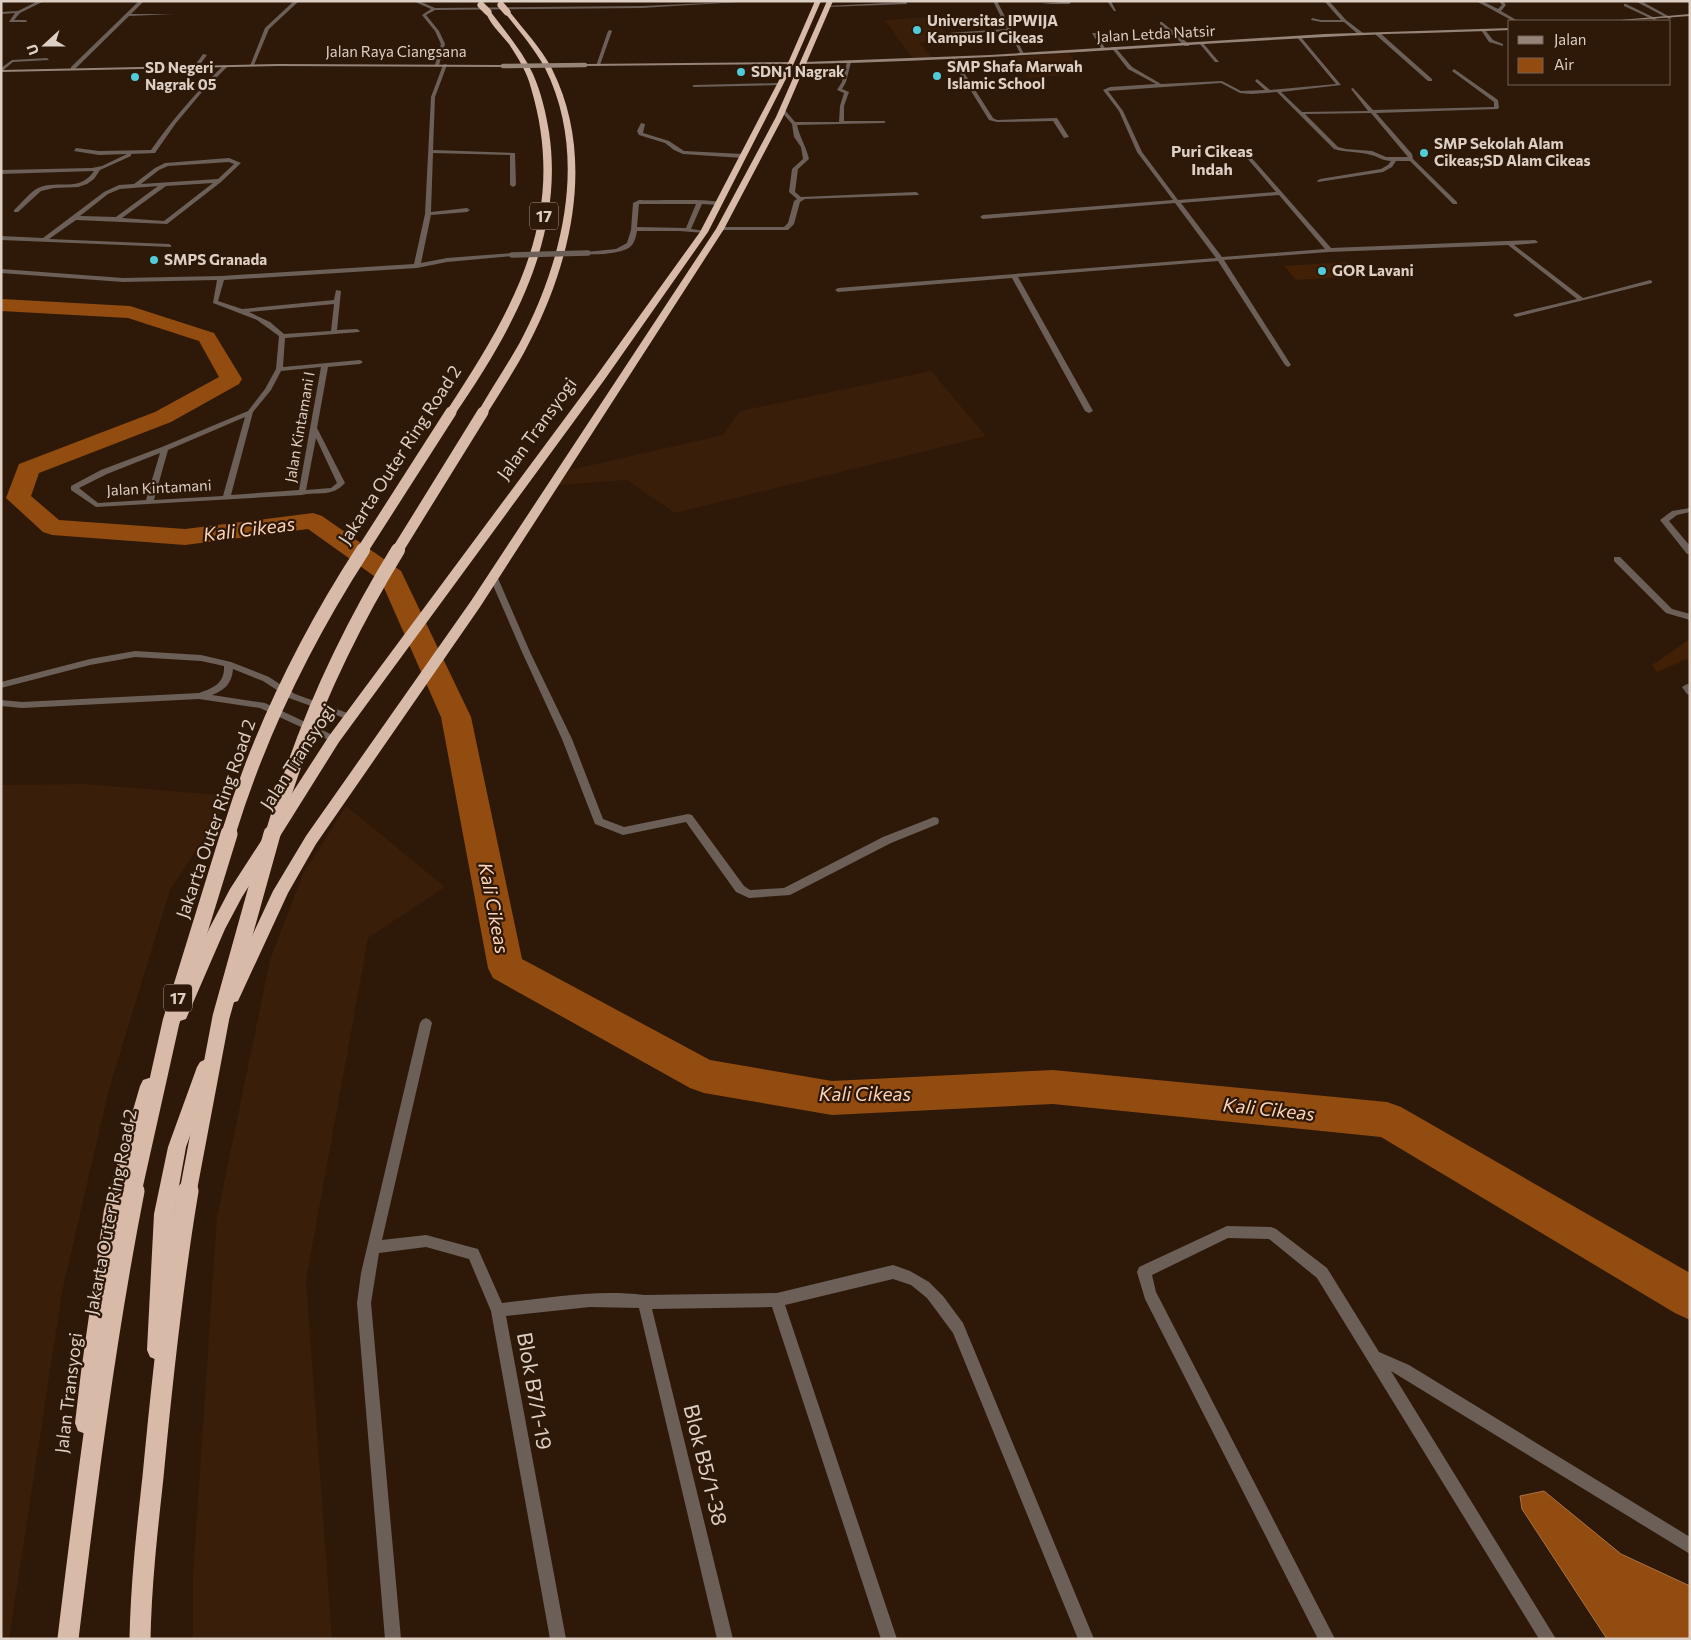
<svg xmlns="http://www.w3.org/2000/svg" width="1691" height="1640" viewBox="0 0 1691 1640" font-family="Commissioner,sans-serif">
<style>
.built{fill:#391e09}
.green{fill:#412006}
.water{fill:#934c0f;stroke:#aa7346}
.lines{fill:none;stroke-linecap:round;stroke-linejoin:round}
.river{fill:#934c0f;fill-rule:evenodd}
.street{fill:#6b5f58;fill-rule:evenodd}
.secondary{fill:#978478;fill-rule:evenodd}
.highway{fill:#d8baa8;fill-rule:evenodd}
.street-bridge{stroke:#6b5f58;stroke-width:5.5}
.secondary-bridge{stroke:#978478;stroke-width:4.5}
.highway-bridge-far4{stroke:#d8baa8;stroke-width:7}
.highway-bridge-far3{stroke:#d8baa8;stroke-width:11}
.highway-bridge-far2{stroke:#d8baa8;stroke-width:14}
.highway-bridge-far1{stroke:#d8baa8;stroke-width:17}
.highway-bridge{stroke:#d8baa8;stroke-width:21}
.poi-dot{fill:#52cbd8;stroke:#2e1909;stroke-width:2}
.labels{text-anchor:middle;stroke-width:4.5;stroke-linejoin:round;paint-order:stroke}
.far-poi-label{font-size:15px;font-weight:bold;fill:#decfc5;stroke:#2e1909;text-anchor:start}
.far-street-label{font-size:15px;fill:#decfc5;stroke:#2e1909}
.far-neighbourhood-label{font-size:16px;font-weight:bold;fill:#decfc5;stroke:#2e1909}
.shield{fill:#2e1909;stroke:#a9988d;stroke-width:1}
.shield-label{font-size:16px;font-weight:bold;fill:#decfc5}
.street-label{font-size:18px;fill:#decfc5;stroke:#2e1909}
.water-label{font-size:19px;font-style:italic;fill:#fdd3b9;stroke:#2e1909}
.near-street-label{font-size:21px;fill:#decfc5;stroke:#2e1909}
</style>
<rect width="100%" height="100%" fill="#2e1909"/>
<path class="built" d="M931 17 951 40 920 43 932 58 913 59 885 20Z
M1068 53 1081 67 1063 70 1066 75 1029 78 1022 71 1025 70 1010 57Z
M931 371 986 436 675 513 627 480 558 485 570 470 723 435 740 411Z
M85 784 232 796 170 890 109 1089 62 1292 9 1639H1V785Z
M346 806 445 887 368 938 306 1280 332 1639H193V1577L217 1217 270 960 303 874Z"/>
<path class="green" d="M1347 262 1360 276 1296 280 1284 266Z
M1690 639V663L1687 659 1657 672 1652 665Z"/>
<path class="water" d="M1544 1491 1621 1554 1690 1586V1639H1607L1522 1509 1520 1496Z"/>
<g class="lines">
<path class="river" d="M1 299 130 306 214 333 242 379 239 384 171 422 39 473 31 496 59 520 185 529 313 513 322 516 401 571 471 717 522 959 710 1060 832 1081 1053 1070 1387 1102 1401 1107 1690 1273V1320L1675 1313 1381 1137 1053 1104 832 1115 704 1093 690 1088 493 978 488 968 441 717 381 581 308 529 185 545 52 535 43 532 6 498 19 464 155 412 219 377 199 341 128 318 1 311Z"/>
<path class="street" d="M38 1H44L20 13 14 20H26L27 22H9L15 13 1 14V12L18 11Z
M139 1H144L131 14H173L129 16 75 69H71V67Z
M294 1H299L269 29 254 65 250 66 265 28Z
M413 1H419L435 8 642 6 754 1 642 8 435 10 426 15 439 31 445 44 439 65 437 66 435 65 441 44 435 31 422 15 431 9Z
M993 1H997L1024 54 1020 53 1009 31 950 34 948 33 1007 29Z
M1070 1 1071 3 1069 4H1042Z
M1107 1H1111L1116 11H1114Z
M1324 1H1329L1346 20 1363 33V35H1359L1344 22H1321L1311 20 1312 18 1321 20H1341Z
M1476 1H1482L1498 9 1502 5 1499 1H1503L1506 5 1501 11 1518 21H1513Z
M1635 1H1641L1672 18 1669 19Z
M906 2 907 4 828 7 826 6Z
M1624 4H1626L1657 19 1654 20 1624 6Z
M1160 22H1162L1189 44V46H1185L1160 24Z
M610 30 612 31 600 65 596 66 608 31Z
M1481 30H1485L1493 40 1503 44V46L1489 42Z
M1092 33H1096L1106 50H1102Z
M1376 33H1380L1432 79V81H1428L1376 35Z
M1296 36H1300L1341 85 1281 92 1302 112 1368 111 1351 89 1353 88 1373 110 1494 107V102L1452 71 1454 69 1498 100 1499 108 1497 109 1376 113 1412 154 1413 159 1457 202V204H1453L1410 161H1396L1392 167 1383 172 1318 182 1317 181 1320 179 1381 169 1388 165 1391 161C1383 161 1379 157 1371 155 1359 151 1346 153 1334 149L1277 92 1251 94 1240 93 1221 83 1108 91 1123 111 1142 152 1178 200 1276 192 1240 150 1242 147 1331 248 1535 240 1538 242 1537 243 1514 245 1583 298 1650 280 1652 281V283L1516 317 1513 315 1514 314 1577 299 1508 245 1329 252 1224 260 1291 365 1288 367 1285 365 1218 261 1018 277 1093 411 1089 413 1085 411 1012 278 838 292 835 290 838 288 1216 258 1175 203 983 219 980 217 983 215 1173 200 1137 152 1119 111 1103 90 1110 87 1156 84 1128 69 1111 47H1115L1132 67 1161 84 1222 81 1241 91 1265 90 1255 81 1257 79 1270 90 1336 84ZM1371 113 1408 157H1386L1372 151 1346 149 1338 147 1305 114ZM1279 195 1325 249 1222 257 1181 203Z
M1199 43H1203L1219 62H1215Z
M203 54 207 55 198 67H194Z
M950 57H954L993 118 997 120 1057 118 1069 137 1064 138 1053 121 997 122 989 120Z
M47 58 49 60 13 62 1 72V68L12 60Z
M849 61 851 62 846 82 842 89 849 92 844 106V121H884L886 122 884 123 797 125C800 138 806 146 809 159L798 169 795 192 801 197 916 192 919 194 918 195 805 199 800 202 794 224 788 230H718L717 229 720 227H784L788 223 794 201 797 199 789 192 792 169 803 159 801 147 794 137 792 124 780 110 784 109 795 122H839L840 106 844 93 837 90 842 82 847 62Z
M445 64 447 65 435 97 433 150 515 153 516 185 513 187 510 185V155L433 153 431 212 467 208 470 210 467 212 431 215 421 263 447 258 512 253 515 255 514 256 447 262 417 268 224 280 218 301 242 309 334 300 336 290 341 291 337 330 357 329 360 331 359 332 285 338 283 367 360 360 363 362 360 364 328 367 317 428 345 483C331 498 319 491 302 495L96 507 71 490V486L101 470 162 447 248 411 265 389 276 369 279 336 257 320 213 303 217 280 123 282 1 273V269L123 278 221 276 414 264 425 214 431 97 443 65ZM334 304 331 331 284 334 270 322 249 312ZM321 367 299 490 231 495 253 412 271 390 281 371ZM245 417 223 496 154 500 168 450ZM316 438 337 483 331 488 306 490ZM160 453 146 500 98 503 79 488 107 474Z
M224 65 228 66 202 92 176 123 155 153 131 154V156L100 170 94 179 87 184 78 187 54 188 41 191 18 212H14V210C22 203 29 193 38 188 59 179 79 193 94 171L1 174V170L92 168 102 166 127 154 99 155 74 151 76 148 99 151 151 150C173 119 197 91 224 65Z
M779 83 781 85 694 87 692 86 694 85Z
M641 123 645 124 643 133 669 141 684 151 743 154 746 156 743 158 683 154 674 150 665 143 639 135 637 131Z
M229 158 241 163 221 182 167 224 76 220 49 239 169 244 171 245V247L1 240V236L43 238 104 192 119 185 134 184 155 168 165 163ZM229 162 234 164 218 179 141 184 159 170 168 166ZM213 183 164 221 122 218 166 186ZM158 186 116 217 80 216 108 194 120 189Z
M639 200C654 201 712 198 722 203L719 205 702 204 691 229 706 231V233L679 231H637C636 236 635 242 631 246 623 254 596 255 586 254V252L616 249 627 243 631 230 633 203ZM639 204H696L686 228 637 227Z
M1690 508V512L1677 515 1669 521 1690 546V554H1687L1660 520 1672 511Z
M1614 557H1620L1672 609 1690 614V620L1666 613 1614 561Z
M493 573 497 576 530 652 572 739 603 819 624 827 688 814 692 815 744 886 750 890 784 888 883 837 934 817 938 818 939 821 938 824 891 843 790 895 749 898 736 892 686 822 623 835 595 824 562 739 522 652 489 576Z
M135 651 201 655 231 662 269 677 295 694 353 715 355 717 350 720 347 719 289 698 263 681 233 669C232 683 225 690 212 695L265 703 337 737 339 739 337 741H331L260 708 199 699 22 708 1 706V700L22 702 199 693C214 688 225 683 224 666L201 661 135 657 90 665 1 688V682L90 659Z
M1687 684 1690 685V695L1687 694 1682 687Z
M426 1018 430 1020 432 1023 382 1240 426 1235 478 1249 502 1303C549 1298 596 1289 644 1295L777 1293 893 1265 910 1271 929 1282 943 1296 963 1323 1094 1639H1078L953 1333 927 1298 911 1285 893 1279 785 1305 897 1639H881L772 1307 652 1309 733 1639H717L639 1308 590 1307 506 1316 566 1639H550L491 1311 469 1259 426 1247 379 1253 371 1303 401 1639H385L357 1303 361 1273 420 1023 422 1020Z
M1227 1226 1271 1227 1276 1229 1327 1268 1379 1352 1409 1365 1690 1537V1554L1391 1371 1556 1639H1539L1317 1278 1269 1239 1228 1238 1152 1275 1156 1292 1335 1639H1318L1145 1299 1137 1272 1139 1267Z"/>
<path class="secondary" d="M1690 14V16L1618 21 1620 20Z
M1510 28V30C1448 33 1386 33 1325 37 1151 46 978 61 804 64L802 63 804 62 990 55 1325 34Z
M791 62 793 64 585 66 583 65 585 64Z
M278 64 503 65 505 66 503 67 278 66 1 72V70Z"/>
<path class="highway" d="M815 1H821L794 63 708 232 605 379 339 742 242 897 225 929 186 1019 180 1021 174 1019 171 1014 209 929 230 889 329 736 597 375 700 232 788 63Z
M827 1H833L783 117 724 229 480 607 316 844 288 893 238 1001 232 1003 226 1001 224 996 273 891 306 836 471 601 716 229 776 117Z
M486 11H490C505 31 522 51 533 74 541 92 546 113 549 132 565 237 512 331 455 414L451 415 446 412C514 308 569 216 531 88 527 72 518 58 509 44 502 35 487 21 486 11Z
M505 11H509C524 30 541 48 552 69 596 157 572 260 529 343 517 367 502 389 488 412L483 415 478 412C491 389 506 367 519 344 563 262 589 156 545 68 534 48 519 31 505 13Z
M206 1059 212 1062 215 1067 186 1147 174 1214 167 1350 164 1357 157 1360 150 1357 147 1350 154 1214 168 1147 197 1067 200 1062Z
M149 1078 155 1080 158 1086 124 1210 101 1372 97 1423 94 1431 86 1434 78 1431 75 1423 81 1372 104 1210 140 1086 143 1080Z"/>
<path class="street-bridge" d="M512 255 588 253"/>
<path class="secondary-bridge" d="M503 66 585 65"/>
<path class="highway-bridge-far4" d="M481 5 488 12
M501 5 507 12"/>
<path class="highway-bridge-far3" d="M362 551 451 412
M397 551 483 412"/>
<path class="highway-bridge-far2" d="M228 835C259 734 306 638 363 550
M272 835C301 732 342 641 398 550"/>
<path class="highway-bridge-far1" d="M133 1192 171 1022 229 834
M188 1192 221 1017 272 834"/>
<path class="highway-bridge" d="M68 1639C86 1489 105 1339 134 1191
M140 1639C141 1585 147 1531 153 1477 162 1381 172 1286 188 1191"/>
</g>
<g class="poi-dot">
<circle cx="917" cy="30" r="5"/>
<circle cx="741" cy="72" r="5"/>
<circle cx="937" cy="76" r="5"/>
<circle cx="135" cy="77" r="5"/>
<circle cx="1424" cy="153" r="5"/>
<circle cx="154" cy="260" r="5"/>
<circle cx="1322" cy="271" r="5"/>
</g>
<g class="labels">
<g class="far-poi-label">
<text x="927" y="26">Universitas IPWIJA<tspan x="927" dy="17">Kampus II Cikeas</tspan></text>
<text x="947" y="72">SMP Shafa Marwah<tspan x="947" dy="17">Islamic School</tspan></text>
<text x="145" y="73">SD Negeri<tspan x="145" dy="17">Nagrak 05</tspan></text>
<text x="751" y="77">SDN 1 Nagrak</text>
<text x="1434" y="149">SMP Sekolah Alam<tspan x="1434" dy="17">Cikeas;SD Alam Cikeas</tspan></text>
<text x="164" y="265">SMPS Granada</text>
<text x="1332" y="276">GOR Lavani</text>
</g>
<g class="far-street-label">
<text transform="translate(1156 34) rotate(-3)" y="5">Jalan Letda Natsir</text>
<text x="396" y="57">Jalan Raya Ciangsana</text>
<text transform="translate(300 427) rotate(-80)" y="5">Jalan Kintamani I</text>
<text transform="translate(159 488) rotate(-3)" y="5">Jalan Kintamani</text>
</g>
<g class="far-neighbourhood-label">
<text x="1212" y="157">Puri Cikeas<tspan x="1212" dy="18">Indah</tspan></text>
</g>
<g class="shield">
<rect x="530" y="202.5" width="28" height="27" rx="4"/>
<rect x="164" y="984.5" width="28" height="27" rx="4"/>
</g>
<g class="shield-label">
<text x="544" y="222">17</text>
<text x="178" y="1004">17</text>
</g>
<g class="street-label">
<text transform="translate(537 429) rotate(-54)" y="6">Jalan Transyogi</text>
<text transform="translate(400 455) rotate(-57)" y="6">Jakarta Outer Ring Road 2</text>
<text transform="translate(298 757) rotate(-57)" y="6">Jalan Transyogi</text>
<text transform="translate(216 819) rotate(-71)" y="6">Jakarta Outer Ring Road 2</text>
<text transform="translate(111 1212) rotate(-79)" y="6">Jakarta Outer Ring Road 2</text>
<text transform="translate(69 1393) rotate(-83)" y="6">Jalan Transyogi</text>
</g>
<g class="water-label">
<text transform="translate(249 529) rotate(-7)" y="7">Kali Cikeas</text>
<text transform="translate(494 908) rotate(79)" y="7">Kali Cikeas</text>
<text x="865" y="1101">Kali Cikeas</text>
<text transform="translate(1269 1109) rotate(6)" y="7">Kali Cikeas</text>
</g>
<g class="near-street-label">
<text transform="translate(534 1391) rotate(80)" y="7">Blok B7/1-19</text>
<text transform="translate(705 1465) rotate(76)" y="7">Blok B5/1-38</text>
</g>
</g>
<rect width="1691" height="1640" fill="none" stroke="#decfc5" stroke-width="5"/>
<rect x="1508" y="20" width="162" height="65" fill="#2e1909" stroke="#746254"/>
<rect x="1518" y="36" width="25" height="8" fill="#978478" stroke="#746254"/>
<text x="1554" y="45" font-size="15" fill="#decfc5">Jalan</text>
<rect x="1518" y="58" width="25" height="15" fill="#934c0f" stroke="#746254"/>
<text x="1554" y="70" font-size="15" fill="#decfc5">Air</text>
<g transform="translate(45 45) rotate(249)" stroke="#2e1909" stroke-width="4" paint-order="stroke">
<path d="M0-4L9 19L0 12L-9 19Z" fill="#decfc5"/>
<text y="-8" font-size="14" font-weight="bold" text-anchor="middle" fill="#decfc5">U</text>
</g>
</svg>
